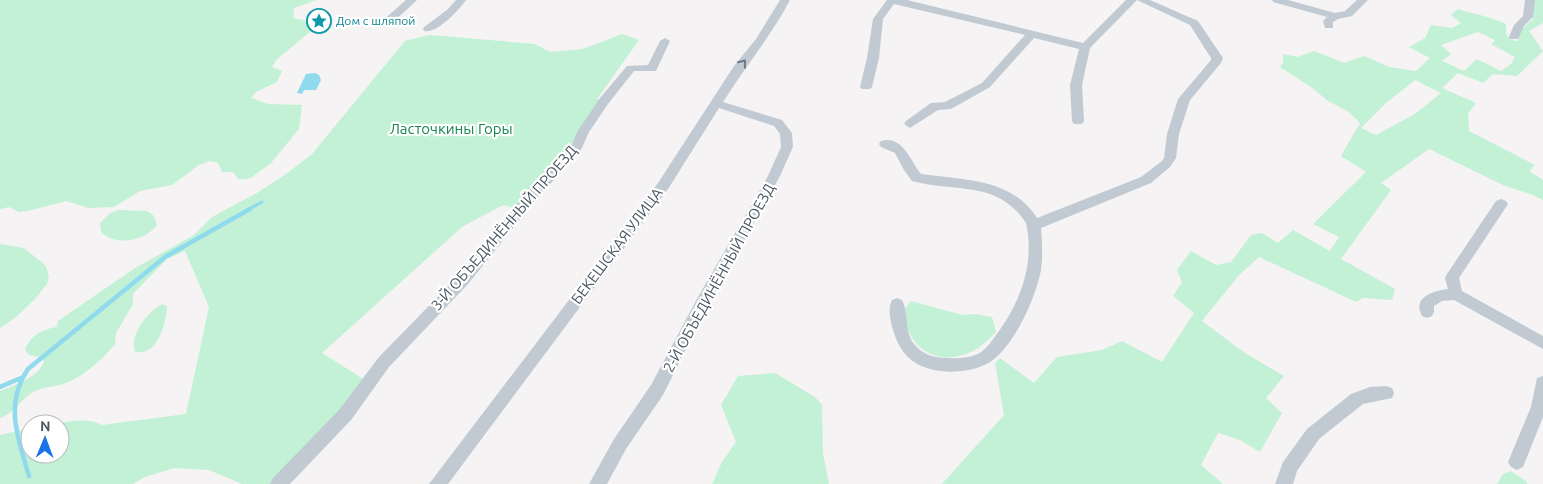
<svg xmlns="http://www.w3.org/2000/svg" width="1543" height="484" viewBox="0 0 1543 484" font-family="Ubuntu,sans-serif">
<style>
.green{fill:#c3f1d5;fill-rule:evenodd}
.water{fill:#90daee}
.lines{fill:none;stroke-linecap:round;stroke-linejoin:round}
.stream-far1{stroke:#90daee;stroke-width:3}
.stream{stroke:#90daee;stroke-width:4.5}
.minor{fill:#c1cad2;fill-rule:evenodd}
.oneway{stroke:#6e7983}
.labels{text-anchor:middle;stroke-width:4.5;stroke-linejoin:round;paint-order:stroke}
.far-culture-label{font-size:12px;fill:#0d838f;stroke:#fff;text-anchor:start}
.park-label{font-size:15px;fill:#17864f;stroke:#fff}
.street-label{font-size:15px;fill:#4a5661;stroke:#fff}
</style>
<rect width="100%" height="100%" fill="#f5f3f3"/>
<path class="green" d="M0 0H317L294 8 293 18 311 22V31L276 60 272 67 282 71 277 82 256 92 251 98 269 104 302 105 299 129 271 163 252 177 247 179H238L233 172H222L218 163 210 161 199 165 172 185 140 191 114 207 89 208 66 201 28 211 19 212 9 207 0 209Z
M1535 0H1543V23L1529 31 1543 51 1517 76 1493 74 1483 83 1458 73 1442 88 1476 103 1468 114 1469 131 1535 165 1529 171 1543 180V200L1533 195 1505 186 1429 149 1381 183 1391 190 1341 259 1395 289 1392 300 1363 298 1356 302 1259 257 1239 275 1202 321 1245 353 1284 376 1266 398 1282 413 1260 452 1240 440 1218 433 1201 465 1223 484H942L1004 415 995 363 1000 358 1034 383 1057 357 1102 350 1122 341 1162 362 1194 313 1173 296 1182 282 1177 270 1191 251 1216 265 1231 262 1251 235 1262 233 1278 243 1293 230 1330 251 1339 237 1313 224 1366 172 1341 156 1360 123 1349 112 1328 101 1311 87 1280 67 1283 63V54L1298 57 1314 51 1344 63 1364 56 1389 67 1416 71 1430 58 1409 47 1425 38 1431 25 1452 28 1461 23 1451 15 1458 9C1474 14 1491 17 1506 24V34L1511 40 1518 41 1519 32 1533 19 1532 10ZM1478 32 1495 40 1491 44 1515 57 1511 64 1501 71 1477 59 1464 71 1442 61 1451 54 1441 45ZM1415 80 1441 93 1415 114 1376 135 1361 128 1386 103Z
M622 34 639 40 597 99 604 101 577 147 521 210 503 205 462 227 322 353 370 383 280 484H242L209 470 174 468 145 477 133 484H0V435L30 428V454H60V424H53C70 422 86 417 102 425L186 414 209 307 185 251 167 259 133 294V304L116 333 115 344C101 361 83 377 63 384 53 387 43 387 33 392 21 399 13 414 0 418V391C13 386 45 375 44 358L29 355 25 350C30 336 42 329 57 327L58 321 135 268 194 235 212 217 257 193 286 174 312 154 405 41 429 35 454 37 535 44 550 52 583 49Z
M118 210 147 211 154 216 157 225C145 241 116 247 101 232L100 223 109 214Z
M0 244 24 248 46 266 49 277 47 284 36 298 16 317 0 328Z
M911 301 962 315 975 314 992 317 996 332C989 339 982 346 973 351 943 366 913 354 906 322 904 312 904 308 911 301Z
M162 304 167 306V311C164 326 158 356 135 352 129 334 148 312 162 304Z
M775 373 815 397 822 405 823 453 829 484H712L722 462 736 442 721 405 738 376Z
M1511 471 1527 482V484H1497L1503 474Z"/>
<path class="water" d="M315 73 319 75 321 80 316 90H304L302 94 297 93 306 74Z"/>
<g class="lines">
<path class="stream-far1" d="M247 210 262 202"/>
<path class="stream" d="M0 387 21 378
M29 476C18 439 4 404 28 369L165 257 250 209"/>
<path class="minor" d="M406 0H417L388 27H380L379 25 380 23Z
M456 0H466C459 10 437 34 424 31L423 29 424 27 447 10Z
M780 0H790C771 36 745 67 723 102L782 120 792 133 793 147 780 176 709 303 663 395 626 449 607 484H589L614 439 651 385 698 297 768 176 781 147 780 134 774 126 719 108 668 189 448 484H429L658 183 734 66 756 39Z
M887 0H907L1083 43 1126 0H1150L1198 21 1223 58 1221 63 1190 100 1179 134 1176 158 1170 167 1151 183 1041 228C1042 242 1043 256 1041 270 1036 297 1014 347 990 362 974 372 948 374 930 369 911 364 900 352 894 333 891 324 887 309 892 300L897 298 902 300C909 313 904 331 914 344 923 355 934 358 948 358 957 359 969 358 978 354 987 349 993 339 999 331 1021 301 1035 261 1026 223 997 179 955 193 912 181L904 170 895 153 881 147 879 144 881 141C903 135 910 161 921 174 963 180 1012 178 1037 218L1141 177 1162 161 1164 158 1167 134 1178 99 1211 60V58L1190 25 1137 0 1090 48 1082 85 1084 121 1082 124H1074L1072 121 1070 85 1079 49 1034 38 990 87 951 109 938 110 910 128 904 124 906 121 931 103 945 102 982 83 1025 35 894 4 883 19 879 58 872 87 870 89H862L860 87 867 58 873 19Z
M1272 0H1288L1335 13 1345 11 1357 0H1368L1352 16 1338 19 1333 22V28H1325L1323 21 1327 17 1273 2Z
M1525 0H1535L1533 17 1524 26 1518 39H1510L1509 37 1514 25 1523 16Z
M665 38 670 41 656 71H634L608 104 589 132 581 150 533 203 468 284 389 367 351 420 290 484H270L273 478 339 410 379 357 458 276 523 197 572 145 577 132 600 98 627 66 648 65 660 41Z
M1501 199 1506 201 1508 204 1459 278 1462 291 1543 336V349L1454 300 1442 301 1434 306V312L1432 316 1427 318 1422 316C1412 298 1432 291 1448 289L1445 278 1447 274 1496 201Z
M1543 376V417L1523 467 1517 470 1511 467 1508 462 1531 407 1537 378Z
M1386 386 1392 388 1394 393 1392 398 1363 404 1319 439 1297 471 1293 484H1275L1283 462 1307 429 1351 394 1370 387Z"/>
</g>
<defs><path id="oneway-chevron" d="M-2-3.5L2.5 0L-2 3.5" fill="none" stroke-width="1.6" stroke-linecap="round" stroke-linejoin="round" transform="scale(1.25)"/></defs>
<use class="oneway" href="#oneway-chevron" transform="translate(743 63) rotate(-52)"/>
<defs>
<symbol id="sight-ring" viewBox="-11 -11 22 22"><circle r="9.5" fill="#fff" stroke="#0f9aa8" stroke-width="1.5"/><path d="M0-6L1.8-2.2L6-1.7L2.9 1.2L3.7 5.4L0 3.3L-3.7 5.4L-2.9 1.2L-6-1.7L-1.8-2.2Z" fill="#0f9aa8"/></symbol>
</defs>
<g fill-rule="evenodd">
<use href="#sight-ring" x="305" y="7" width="28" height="28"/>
</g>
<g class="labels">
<g class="far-culture-label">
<text x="336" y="25">Дом с шляпой</text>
</g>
<g class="park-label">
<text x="451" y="134">Ласточкины Горы</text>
</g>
<g class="street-label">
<text transform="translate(504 228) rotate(-49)" y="5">3-Й ОБЪЕДИНЁННЫЙ ПРОЕЗД</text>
<text transform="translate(617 246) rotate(-53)" y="5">БЕКЕШСКАЯ УЛИЦА</text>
<text transform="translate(719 278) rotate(-61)" y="5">2-Й ОБЪЕДИНЁННЫЙ ПРОЕЗД</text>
</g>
</g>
<g transform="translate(45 439) rotate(1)"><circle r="24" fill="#ffffff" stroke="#b7bbc0"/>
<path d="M0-4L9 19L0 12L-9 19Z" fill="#1a73e8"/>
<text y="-8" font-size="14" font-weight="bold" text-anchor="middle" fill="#4a5661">N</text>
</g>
</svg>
